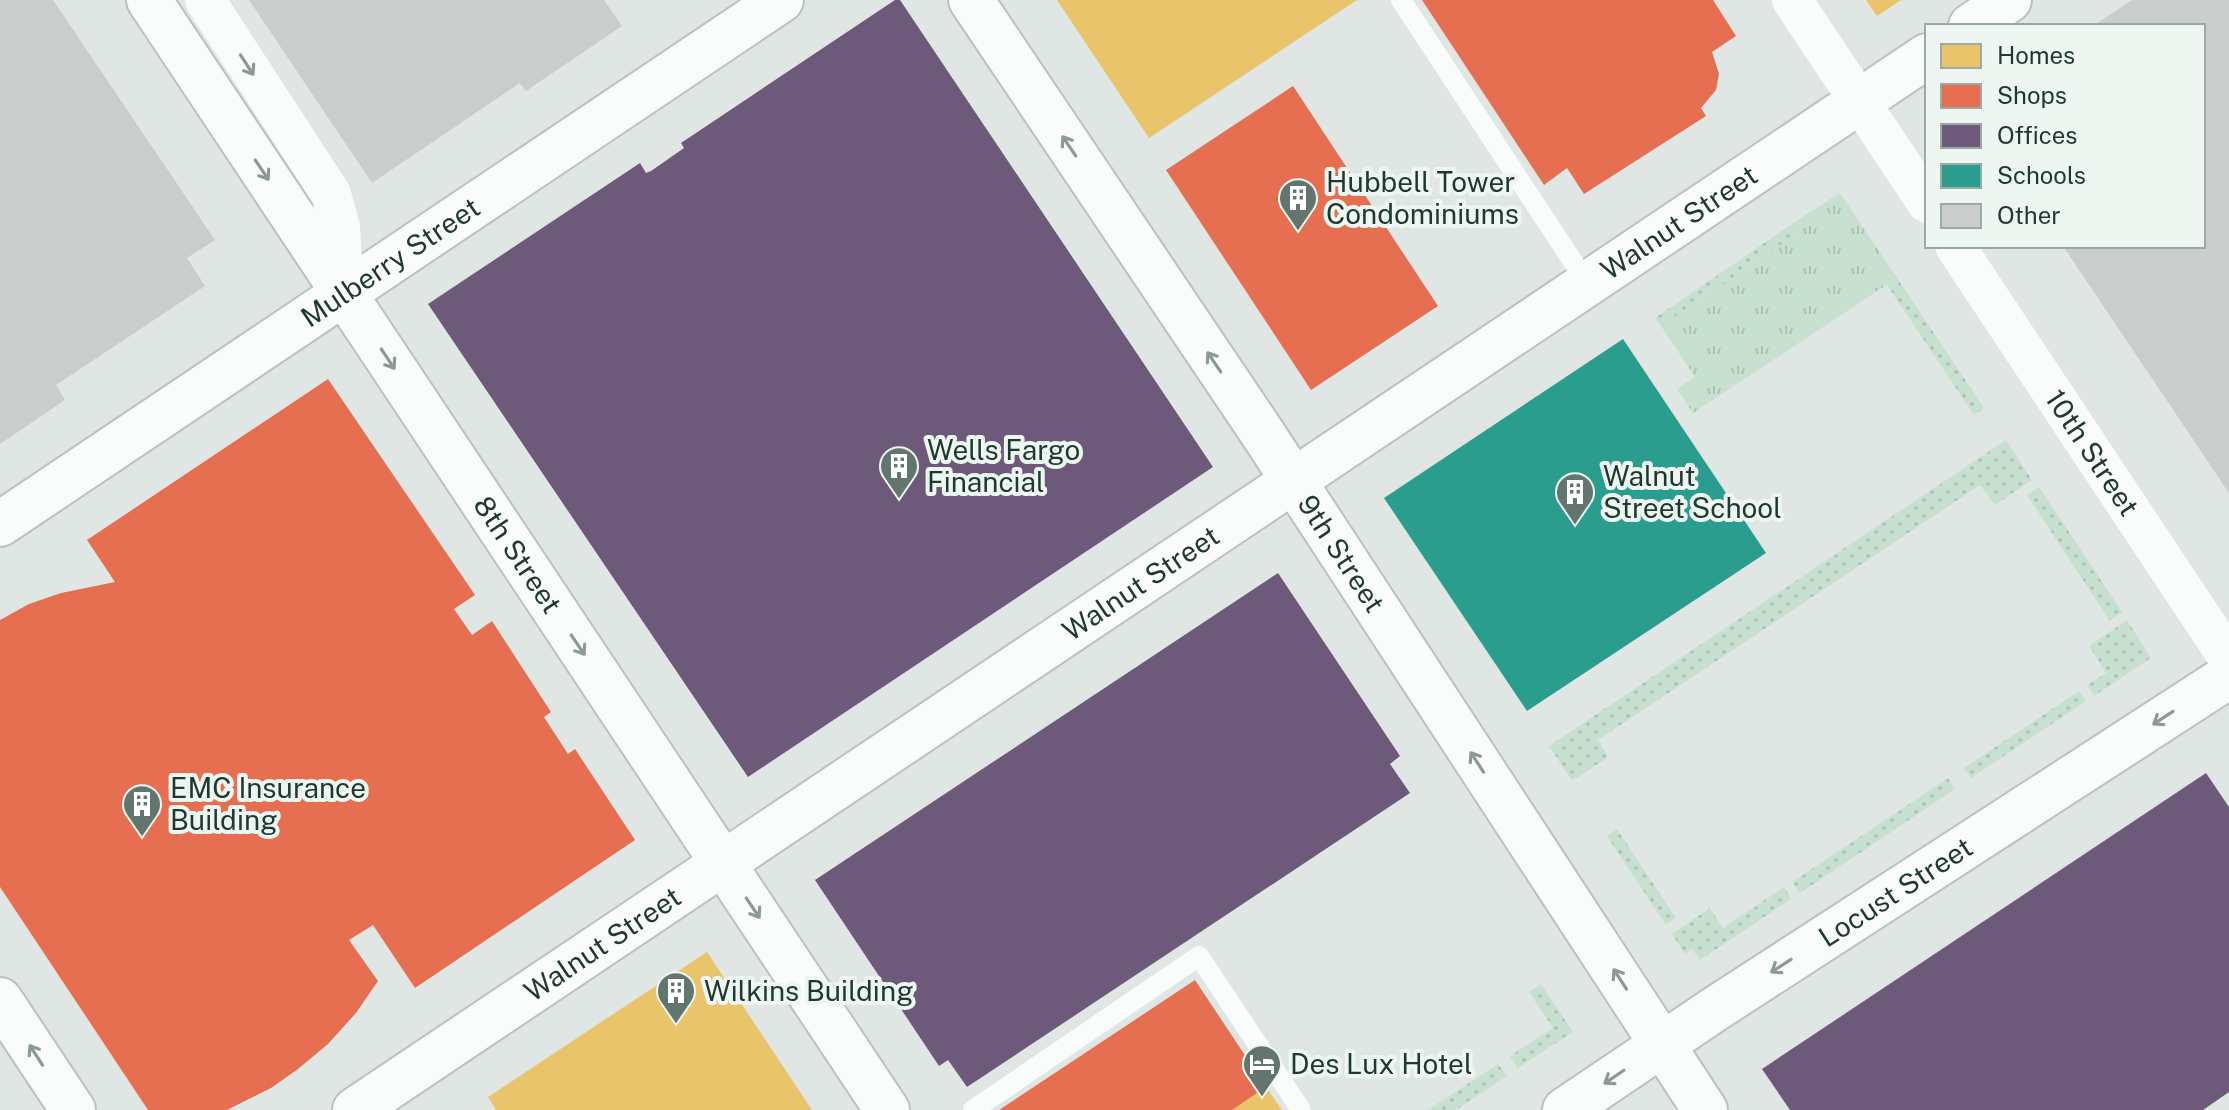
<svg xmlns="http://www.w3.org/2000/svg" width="2229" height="1110" viewBox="0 0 2229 1110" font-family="'Public Sans',sans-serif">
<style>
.grass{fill:url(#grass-tufts)}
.garden{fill:url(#garden-dots)}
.homes{fill:#e9c46a}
.shops{fill:#e76f51}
.offices{fill:#6d597a}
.schools{fill:#2a9d8f}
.building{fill:#c9cecc}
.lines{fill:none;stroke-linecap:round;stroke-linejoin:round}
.secondary-casing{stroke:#b9c3be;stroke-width:48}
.lane{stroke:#fafbfb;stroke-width:20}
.street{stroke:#fafbfb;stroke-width:40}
.secondary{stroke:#fafbfb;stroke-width:44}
.oneway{stroke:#8c9a96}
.labels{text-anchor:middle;stroke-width:8;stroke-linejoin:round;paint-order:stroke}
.poi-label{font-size:28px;fill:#1f3830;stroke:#edf6f1;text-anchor:start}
.street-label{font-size:28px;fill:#1f3830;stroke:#edf6f1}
</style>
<defs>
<pattern id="grass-tufts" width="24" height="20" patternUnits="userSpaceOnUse" patternTransform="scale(2)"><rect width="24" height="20" fill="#c8e0cf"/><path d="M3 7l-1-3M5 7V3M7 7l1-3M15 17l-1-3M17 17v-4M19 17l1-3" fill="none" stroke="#abc1b2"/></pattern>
<pattern id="garden-dots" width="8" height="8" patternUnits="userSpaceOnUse" patternTransform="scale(2)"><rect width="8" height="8" fill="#c8e0cf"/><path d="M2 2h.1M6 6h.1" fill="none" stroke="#abc1b2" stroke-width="1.8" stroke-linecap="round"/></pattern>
</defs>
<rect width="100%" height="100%" fill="#e0e6e3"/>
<path class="grass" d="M1840 193 1897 278 1693 413 1677 389 1695 377 1661 326 1798 233 1792 224Z"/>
<path class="garden" d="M1792 224 1798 233 1661 326 1655 318Z
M1897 278 1984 408 1974 415 1887 285Z
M2006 440 2032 480 1995 505 1980 485 1598 740 1608 757 1572 781 1549 746Z
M2039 487 2122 612 2110 621 2027 495Z
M2127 620 2151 658 2094 696 2087 685 2106 673 2089 646Z
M2079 691 2086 701 1971 778 1964 768Z
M1948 778 1955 789 1800 893 1792 882Z
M1617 829 1676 918 1666 925 1607 836Z
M1784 887 1791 899 1700 960 1692 949 1685 954 1672 934 1710 908 1723 928Z
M1541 984 1573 1032 1518 1068 1510 1056 1553 1028 1529 992Z
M1498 1064 1507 1076 1456 1110H1428Z"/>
<path class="homes" d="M1057 0H1357L1149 138Z
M1866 0H1901L1877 16Z
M707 952 812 1110H496L488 1097Z
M1266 1087 1282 1110H1232Z"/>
<path class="shops" d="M1422 0H1713L1736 36 1712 52 1719 74 1716 90 1701 108 1706 116 1584 194 1567 168 1544 185Z
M1293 86 1438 306 1311 390 1166 170Z
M328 379 475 595 454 609 472 635 492 621 551 712 544 717 568 754 575 749 635 840 415 988 373 925 349 940 378 981 356 1013 328 1044 298 1069 271 1088 227 1110H148L0 887V620L29 604 61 593 115 582 87 540Z
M1195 980 1266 1087 1232 1110H999Z"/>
<path class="offices" d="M895 0H900L1213 467 748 777 428 304 640 163 646 173 651 171 684 148 681 143Z
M1278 573 1400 756 1390 764 1410 793 967 1087 948 1060 939 1066 815 880Z
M2206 773 2229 807V1092L2203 1110H1790L1762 1069Z"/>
<path class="schools" d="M1623 339 1766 553 1527 711 1384 498Z"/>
<path class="building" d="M0 0H53L215 240 187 258 205 286 56 385 65 400 0 444Z
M249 0H604L622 26 526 91 520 83 372 183Z
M2132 0H2229V493L2063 246H2203V26H2093Z"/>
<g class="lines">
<defs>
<g id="secondary">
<path id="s2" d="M149 0 887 1110"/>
<path id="s3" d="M971 0 1265 437 1705 1110"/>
<path d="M1971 26 2009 0"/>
<path id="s4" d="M0 524 781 0"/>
<path d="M0 1000 73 1110"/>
<path id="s5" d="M355 1110 1927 56"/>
<path id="s6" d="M1565 1110 1715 1009 2229 676"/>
</g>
</defs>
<use href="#secondary" class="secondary-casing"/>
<path class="lane" d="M1401 0 1587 283
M973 1110 1199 956 1301 1110"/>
<g class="street">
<path d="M205 0 331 194 340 227 344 294"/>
<path d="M1792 0 1927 203"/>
<path id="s1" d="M1955 246 2229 659"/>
</g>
<use href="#secondary" class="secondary"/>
</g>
<defs><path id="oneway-shaft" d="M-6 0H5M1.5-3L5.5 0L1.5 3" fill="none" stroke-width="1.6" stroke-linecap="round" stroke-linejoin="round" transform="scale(2)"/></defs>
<g class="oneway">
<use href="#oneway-shaft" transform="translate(247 65) rotate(57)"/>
<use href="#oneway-shaft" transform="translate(1069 146) rotate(-124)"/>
<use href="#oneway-shaft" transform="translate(262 170) rotate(56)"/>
<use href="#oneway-shaft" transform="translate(388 359) rotate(56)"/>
<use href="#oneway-shaft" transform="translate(1214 362) rotate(-124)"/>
<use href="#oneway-shaft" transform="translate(578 645) rotate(56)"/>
<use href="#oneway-shaft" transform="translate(2163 718) rotate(147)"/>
<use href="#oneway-shaft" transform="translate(1477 762) rotate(-123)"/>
<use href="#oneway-shaft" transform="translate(753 908) rotate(56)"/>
<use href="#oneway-shaft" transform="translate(1781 966) rotate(147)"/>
<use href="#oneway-shaft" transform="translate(1620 979) rotate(-123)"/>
<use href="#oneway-shaft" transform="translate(36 1055) rotate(-123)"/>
<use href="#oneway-shaft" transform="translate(1614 1077) rotate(146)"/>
</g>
<defs>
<symbol id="building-pin" viewBox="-11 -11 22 30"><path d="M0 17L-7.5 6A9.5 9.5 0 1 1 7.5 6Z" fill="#63756f" stroke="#edf6f1"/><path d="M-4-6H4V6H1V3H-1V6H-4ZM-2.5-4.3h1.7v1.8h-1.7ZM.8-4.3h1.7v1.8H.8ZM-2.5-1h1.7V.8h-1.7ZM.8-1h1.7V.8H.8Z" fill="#fff"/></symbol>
<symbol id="hotel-pin" viewBox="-11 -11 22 30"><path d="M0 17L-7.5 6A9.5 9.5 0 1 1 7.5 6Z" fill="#63756f" stroke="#edf6f1"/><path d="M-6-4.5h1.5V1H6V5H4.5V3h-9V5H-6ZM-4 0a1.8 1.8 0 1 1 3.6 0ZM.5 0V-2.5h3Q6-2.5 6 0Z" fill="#fff"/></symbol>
</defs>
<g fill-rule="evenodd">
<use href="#building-pin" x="1276" y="176" width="44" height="60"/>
<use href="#building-pin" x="877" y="444" width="44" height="60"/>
<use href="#building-pin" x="1553" y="470" width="44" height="60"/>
<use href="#building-pin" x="120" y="782" width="44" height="60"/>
<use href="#building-pin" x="654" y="969" width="44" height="60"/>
<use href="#hotel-pin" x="1240" y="1042" width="44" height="60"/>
</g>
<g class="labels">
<g class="poi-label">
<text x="1326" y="192">Hubbell Tower<tspan x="1326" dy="32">Condominiums</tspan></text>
<text x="927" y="460">Wells Fargo<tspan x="927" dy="32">Financial</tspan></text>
<text x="1603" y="486">Walnut<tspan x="1603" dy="32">Street School</tspan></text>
<text x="170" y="798">EMC Insurance<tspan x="170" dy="32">Building</tspan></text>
<text x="704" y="1001">Wilkins Building</text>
<text x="1290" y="1074">Des Lux Hotel</text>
</g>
<g class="street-label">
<text dy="10" stroke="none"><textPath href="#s5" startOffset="1594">Walnut Street</textPath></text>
<text dy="10" stroke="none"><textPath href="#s4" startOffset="470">Mulberry Street</textPath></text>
<text dy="10" stroke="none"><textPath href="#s1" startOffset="248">10th Street</textPath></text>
<text dy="10" stroke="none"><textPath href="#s3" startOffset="666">9th Street</textPath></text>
<text dy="10" stroke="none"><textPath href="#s2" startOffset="666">8th Street</textPath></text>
<text dy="10" stroke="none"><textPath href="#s5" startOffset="946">Walnut Street</textPath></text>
<text dy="10" stroke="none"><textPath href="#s6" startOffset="396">Locust Street</textPath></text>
<text dy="10" stroke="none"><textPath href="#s5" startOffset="298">Walnut Street</textPath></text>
</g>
</g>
<rect x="1925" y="24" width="280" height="224" fill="#edf6f1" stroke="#9baaa4" stroke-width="2"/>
<rect x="1941" y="44" width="40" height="24" fill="#e9c46a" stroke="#9baaa4" stroke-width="2"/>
<text x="1997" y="64" font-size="24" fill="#1f3830">Homes</text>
<rect x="1941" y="84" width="40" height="24" fill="#e76f51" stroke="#9baaa4" stroke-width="2"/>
<text x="1997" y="104" font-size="24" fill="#1f3830">Shops</text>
<rect x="1941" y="124" width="40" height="24" fill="#6d597a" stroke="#9baaa4" stroke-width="2"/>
<text x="1997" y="144" font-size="24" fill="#1f3830">Offices</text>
<rect x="1941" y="164" width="40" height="24" fill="#2a9d8f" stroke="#9baaa4" stroke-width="2"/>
<text x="1997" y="184" font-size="24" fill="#1f3830">Schools</text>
<rect x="1941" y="204" width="40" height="24" fill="#c9cecc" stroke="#9baaa4" stroke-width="2"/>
<text x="1997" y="224" font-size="24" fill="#1f3830">Other</text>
</svg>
